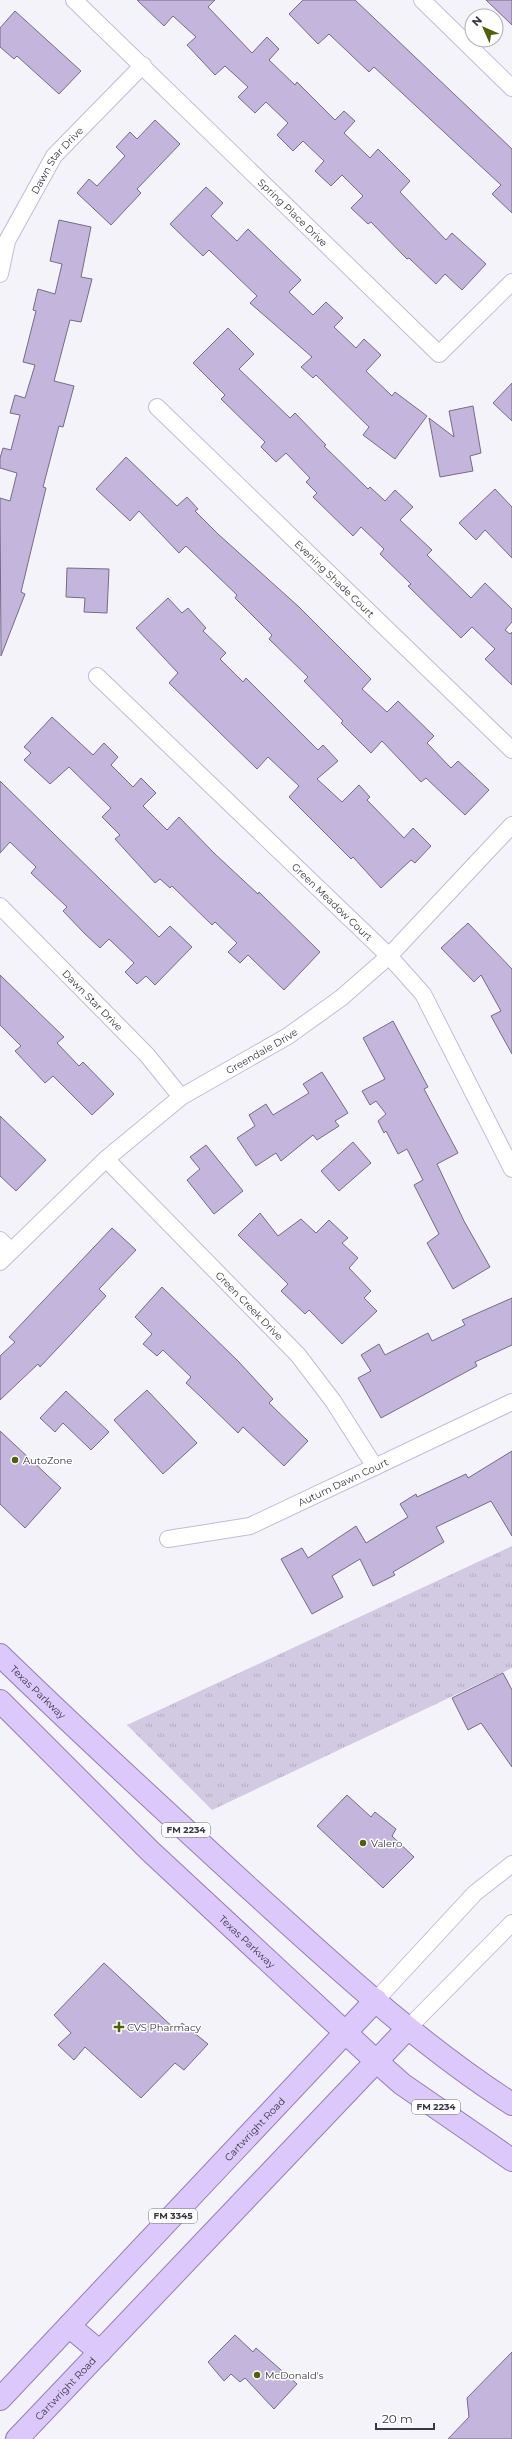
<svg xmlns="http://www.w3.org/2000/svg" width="512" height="2439" viewBox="0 0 512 2439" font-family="Montserrat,sans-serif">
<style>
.grass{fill:url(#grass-tufts)}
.building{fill:#c3b5dc;stroke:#766b88}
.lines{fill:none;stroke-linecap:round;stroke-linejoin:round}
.minor-casing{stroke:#c4b9d9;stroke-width:18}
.primary-casing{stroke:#947eb9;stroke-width:24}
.minor{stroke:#fff;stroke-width:16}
.primary{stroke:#dcc8fb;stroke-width:22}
.poi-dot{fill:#506209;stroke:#fff;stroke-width:1.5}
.labels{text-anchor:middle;stroke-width:3;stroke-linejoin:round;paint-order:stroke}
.shield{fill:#fff;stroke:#75727b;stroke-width:1}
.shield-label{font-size:9px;font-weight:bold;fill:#3a3643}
.street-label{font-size:10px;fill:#3a3643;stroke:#fff}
.poi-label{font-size:10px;fill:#3a3643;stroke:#fff;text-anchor:start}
</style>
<defs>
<pattern id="grass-tufts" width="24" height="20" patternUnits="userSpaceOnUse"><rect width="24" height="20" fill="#d2c9e2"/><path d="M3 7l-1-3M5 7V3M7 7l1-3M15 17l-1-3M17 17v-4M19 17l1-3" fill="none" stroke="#b5adc3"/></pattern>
</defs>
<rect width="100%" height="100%" fill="#f5f3fa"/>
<path class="grass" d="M512 1546V1668L212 1810 127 1725Z"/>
<path class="building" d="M137 0H215L208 7 252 53 267 37 279 49 269 60 295 85 297 82 335 120 344 111 355 121 344 133 370 158 378 149 410 181 400 192 446 240 452 233 486 264 462 290 445 274 436 284 409 258 407 259 371 222 368 224 351 208 363 196 342 175 331 186 315 171 324 161 303 141 293 151 277 135 288 123 266 102 255 113 238 97 248 87 225 66 215 75 187 45 196 37 173 16 164 26Z
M303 0H355L512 149V213L492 194 501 185 374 67 369 72 329 34 318 44 289 14Z
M486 0H512V25Z
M15 11 81 71 59 94 17 56 14 59 0 47V28Z
M155 120 180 144 137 189 141 193 111 225 77 193 89 179 97 186 125 156 116 147 130 132 137 139Z
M206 187 223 203 211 216 237 241 248 229 301 280 289 292 313 315 326 302 343 318 334 327 356 348 364 339 381 355 366 371 392 396 395 392 427 416 395 459 363 435 369 427 316 375 313 378 301 367 312 357 250 303 257 296 209 250 203 256 170 224Z
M59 220 91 227 81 277 92 279 81 322 70 320 54 381 74 386 63 427 59 426 43 487 46 488 21 592 25 594 1 656 0 498 10 501 17 473 0 468V458L3 448 11 450 20 415 10 413 15 395 25 398 35 365 23 362 36 311 33 310 38 289 55 294 62 264 50 261Z
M228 328 254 354 239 369 290 418 295 413 326 445 324 446 368 489 370 487 385 501 395 490 413 507 400 520 432 550 427 555 471 598 485 583 512 609V622L505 630 510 634 512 632V685L485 659 495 649 472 627 461 638 408 586 411 584 380 554 384 549 361 527 353 536 313 497 317 493 306 482 310 478 286 453 276 462 261 447 265 442 221 399 225 395 193 363Z
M512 383V421L493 403Z
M473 406 481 453 470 456 473 471 440 477 429 418 454 437 449 411Z
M126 457 177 506 187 497 198 509 195 511 218 534 299 607 371 679 362 689 387 712 398 701 434 736 427 743 451 768 458 761 489 790 465 815 426 778 421 782 382 741 371 753 341 723 343 721 304 681 308 677 269 639 272 635 235 598 237 595 186 546 179 553 139 511 130 521 96 489Z
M495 489 512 507V558L485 530 476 540 459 523Z
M67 568 109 569 107 613 84 612 85 598 66 597Z
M168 598 182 613 188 608 206 628 203 631 226 653 220 659 243 682 246 678 318 750 323 745 338 761 317 779 342 802 359 785 370 797 367 800 404 838 413 828 431 846 415 863 411 860 381 888 353 857 351 859 289 797 299 786 268 757 257 769 169 683 178 673 136 628Z
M52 717 93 755 104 743 118 757 111 765 133 787 141 778 156 793 143 806 167 830 179 817 215 854 258 894 259 892 320 952 284 990 248 955 240 963 228 952 237 943 215 922 212 925 172 886 170 888 160 879 155 883 115 839 120 835 102 817 111 808 69 767 50 784 24 760 31 753 24 747Z
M0 781 159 937 170 926 192 947 155 985 146 976 137 984 125 972 134 963 109 939 100 948 85 934 63 911 67 907 31 873 36 867 10 842 0 853Z
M468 923 512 969V1054L491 1016 501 1011 481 975 474 982 441 948Z
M0 975 64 1037 57 1043 79 1066 83 1062 114 1094 92 1115 53 1076 45 1083 15 1051 21 1046 0 1025Z
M393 1021 428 1087 424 1089 458 1153 437 1164 464 1221 490 1267 453 1289 427 1243 439 1234 414 1185 423 1180 407 1149 398 1154 386 1131 384 1133 378 1121 386 1114 376 1101 370 1105 362 1091 385 1079 363 1038Z
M322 1072 348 1113 335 1121 339 1126 317 1140 313 1135 281 1161 276 1153 256 1166 237 1138 255 1126 249 1115 266 1104 273 1115 309 1093 303 1084Z
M0 1116 46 1160 16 1191 0 1176Z
M353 1142 371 1163 339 1191 321 1171Z
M206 1145 243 1191 214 1214 187 1180 200 1169 190 1157Z
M260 1213 278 1236 301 1219 316 1233 329 1220 348 1238 342 1243 358 1258 349 1268 371 1291 364 1298 377 1311 342 1344 309 1310 305 1314 281 1291 288 1284 238 1235Z
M112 1228 136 1250 99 1289 106 1296 72 1333 40 1367 38 1364 0 1400V1356L15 1342 9 1337Z
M162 1287 238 1361 273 1399 269 1403 308 1441 284 1466 243 1427 238 1433 202 1398 186 1383 191 1377 163 1350 157 1356 143 1344 152 1334 135 1317Z
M512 1298V1345L475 1362 477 1366 381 1418 358 1378 371 1371 361 1355 379 1344 385 1355 428 1333 432 1341 465 1325 462 1320Z
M147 1390 197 1443 163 1474 114 1420Z
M66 1391 109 1432 91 1450 63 1423 55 1432 40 1418Z
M0 1431 61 1488 25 1528 0 1504Z
M512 1451V1536L491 1501 436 1527 444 1542 393 1572 395 1575 373 1586 360 1559 332 1576 343 1597 312 1614 281 1559 302 1548 308 1558 356 1526 366 1543 408 1517 400 1504 416 1494 417 1497 466 1474 468 1478Z
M503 1673 512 1690V1767L481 1723 468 1730 452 1698Z
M347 1795 371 1817 375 1812 396 1829 392 1836 414 1857 383 1888 317 1826Z
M104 1963 177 2031 182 2023 208 2044 184 2070 175 2063 141 2098 85 2047 74 2060 58 2045 71 2033 54 2015Z
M235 2335 253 2352 256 2348 297 2384 274 2409 245 2378 240 2382 231 2374 224 2381 208 2362Z
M512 2352V2439H448L469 2417 467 2398Z"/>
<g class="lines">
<defs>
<g id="minor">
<path id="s1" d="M74 0 439 354 512 282"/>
<path d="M422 0 512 88"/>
<path id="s2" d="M0 274 7 241 54 156 143 65"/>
<path id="s3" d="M157 407 512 750"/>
<path id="s4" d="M97 676 389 956 423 994 512 1169"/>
<path id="s5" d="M0 906 147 1055 181 1097"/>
<path id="s6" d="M106 1159 298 1355 333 1401 375 1467"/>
<path d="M0 1240 11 1251"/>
<path id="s7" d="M0 1262 106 1159 181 1097 288 1036 341 998 389 956 512 825"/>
<path id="s8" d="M168 1539 250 1526 512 1402"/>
<path d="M376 2000 475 1893 512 1864"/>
<path d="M408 2028 512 1923"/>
</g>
<g id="primary">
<path id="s9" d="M0 1655C82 1735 166 1812 250 1889 334 1965 417 2043 512 2104"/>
<path id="s10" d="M0 1701 150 1851 376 2061 402 2084 512 2160"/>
<path d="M69 2326 100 2352"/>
<path id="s11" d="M0 2399 376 2000"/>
<path id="s12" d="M17 2439 408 2028"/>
</g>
</defs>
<use href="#minor" class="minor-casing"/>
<use href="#primary" class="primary-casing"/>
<use href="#minor" class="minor"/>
<use href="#primary" class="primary"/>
</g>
<g class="poi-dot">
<circle cx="15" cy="1460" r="4"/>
<circle cx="363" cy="1843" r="4"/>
<path d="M117 2021h4v4h4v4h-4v4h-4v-4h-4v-4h4z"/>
<circle cx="257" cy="2375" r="4"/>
</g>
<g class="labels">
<g class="shield">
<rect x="162" y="1823" width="48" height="14" rx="3"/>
<rect x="412" y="2100" width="48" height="14" rx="3"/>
<rect x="149" y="2209" width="48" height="14" rx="3"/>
</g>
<g class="shield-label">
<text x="186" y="1833">FM 2234</text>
<text x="436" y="2110">FM 2234</text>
<text x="173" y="2219">FM 3345</text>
</g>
<g class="street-label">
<text dy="4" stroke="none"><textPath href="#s2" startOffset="129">Dawn Star Drive</textPath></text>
<text dy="4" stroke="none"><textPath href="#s1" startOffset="305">Spring Place Drive</textPath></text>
<text dy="4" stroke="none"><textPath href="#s3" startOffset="247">Evening Shade Court</textPath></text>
<text dy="4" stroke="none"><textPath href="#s4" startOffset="326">Green Meadow Court</textPath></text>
<text dy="4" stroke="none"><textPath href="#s5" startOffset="132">Dawn Star Drive</textPath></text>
<text dy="4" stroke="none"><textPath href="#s7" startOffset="338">Greendale Drive</textPath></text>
<text dy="4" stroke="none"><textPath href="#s6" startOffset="205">Green Creek Drive</textPath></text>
<text dy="4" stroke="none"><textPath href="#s8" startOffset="186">Autum Dawn Court</textPath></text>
<text dy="4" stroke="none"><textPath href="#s9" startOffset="53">Texas Parkway</textPath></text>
<text dy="4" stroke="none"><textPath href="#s10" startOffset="345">Texas Parkway</textPath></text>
<text dy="4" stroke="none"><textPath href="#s11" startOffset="371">Cartwright Road</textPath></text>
<text dy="4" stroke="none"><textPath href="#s12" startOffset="70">Cartwright Road</textPath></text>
</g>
<g class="poi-label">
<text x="23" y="1464">AutoZone</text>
<text x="371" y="1847">Valero</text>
<text x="127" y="2031">CVS Pharmacy</text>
<text x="265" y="2379">McDonald's</text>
</g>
</g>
<g transform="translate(484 28) rotate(315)"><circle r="19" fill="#ffffff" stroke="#b0afb4"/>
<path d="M0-3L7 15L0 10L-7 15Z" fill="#506209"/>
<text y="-6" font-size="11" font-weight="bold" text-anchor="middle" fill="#3a3643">N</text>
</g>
<path d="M376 2423v6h58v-6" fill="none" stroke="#3a3643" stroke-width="2"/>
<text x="382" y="2423" font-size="12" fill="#3a3643" stroke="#ffffff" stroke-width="3" paint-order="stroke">20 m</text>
</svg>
